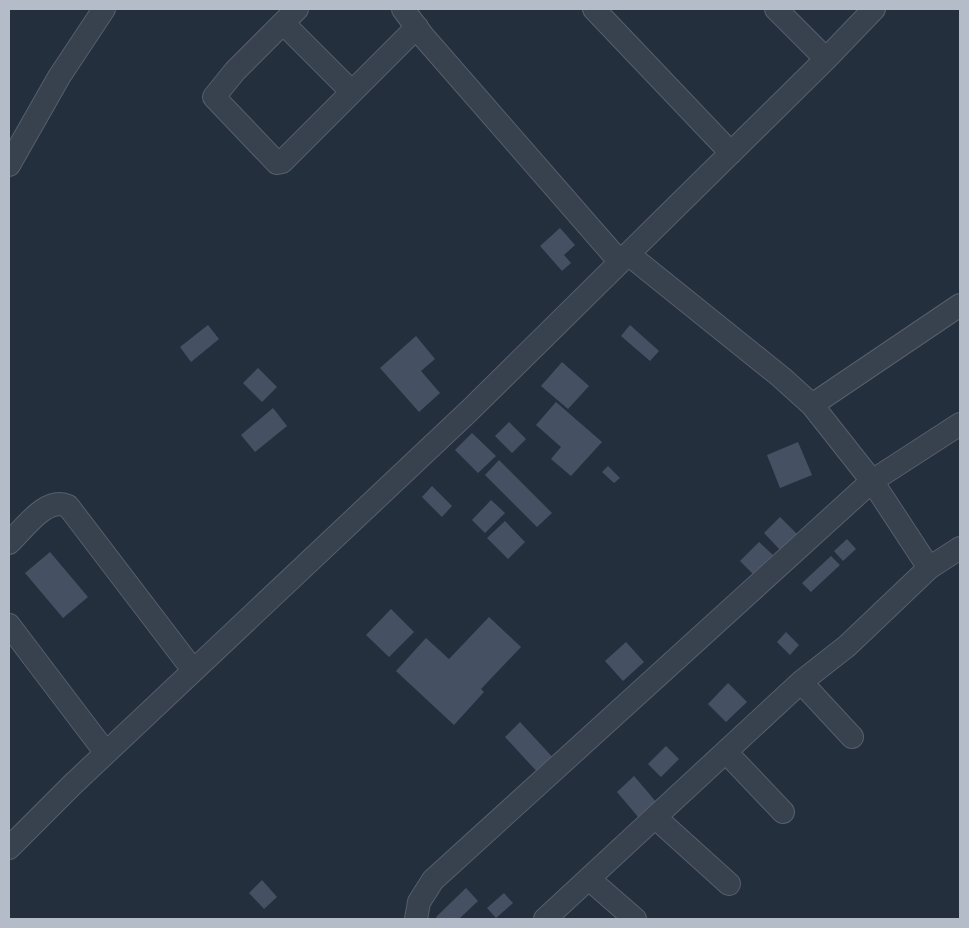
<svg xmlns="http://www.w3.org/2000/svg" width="969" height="928" viewBox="0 0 969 928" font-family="Roboto,sans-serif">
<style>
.building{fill:#455162}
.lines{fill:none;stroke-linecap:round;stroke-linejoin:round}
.street-casing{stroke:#565f6c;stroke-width:24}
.street{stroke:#38414e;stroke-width:22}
</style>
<rect width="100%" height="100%" fill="#242f3e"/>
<path class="building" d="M560 228 575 245 564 255 571 263 562 271 540 246Z
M208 325 219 339 191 362 180 347Z
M630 325 659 351 650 361 621 336Z
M416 336 435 359 421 371 440 393 419 412 380 368Z
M562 362 589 386 568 409 541 386Z
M258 368 277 387 262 402 243 383Z
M556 402 602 442 571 476 551 459 561 447 536 425Z
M273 408 287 426 255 452 241 435Z
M509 422 526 439 512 453 495 436Z
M472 433 496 456 478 473 455 450Z
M798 442 812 475 780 488 767 455Z
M499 460 552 513 537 527 485 475Z
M608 466 620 478 614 483 602 472Z
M432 486 452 506 442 517 422 497Z
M491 500 505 513 485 533 472 520Z
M780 517 798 535 781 551 764 533Z
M505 521 525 542 508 559 487 538Z
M847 539 856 549 843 561 834 551Z
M759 542 773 555 754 575 740 561Z
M50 552 88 597 63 618 25 573Z
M831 556 840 565 811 592 802 583Z
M391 609 414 632 389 657 366 635Z
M489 617 521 647 481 689 484 692 454 725 396 671 426 638 449 659Z
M786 632 799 645 790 655 777 642Z
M626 642 644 662 623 681 605 661Z
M728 683 747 702 726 722 708 704Z
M520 722 557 762 541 776 505 737Z
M666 746 679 759 661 777 648 764Z
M634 776 657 803 639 818 617 792Z
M262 880 277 897 264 909 249 893Z
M466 888 478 901 459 919H438L436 917Z
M504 893 513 903 496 918 487 908Z"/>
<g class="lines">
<defs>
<path id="street" d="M297 9 235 71 214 97 277 163 282 162 417 27
M403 9 423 36 620 262
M594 9 731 153
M776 9 826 59
M283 23 352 92
M9 165 59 77 104 9
M628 254 781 377 812 405 872 481 929 568
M812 405 960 305
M9 543C24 529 46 496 68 506L193 670
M9 625 106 753
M801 682 852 737
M726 752 783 812
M656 818 729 884
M9 848 72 785 469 411 826 59 874 9
M589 879 635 919
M416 919 419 902 433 880 872 481 960 424
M545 919 801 682 847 646 929 568 960 548"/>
</defs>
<use href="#street" class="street-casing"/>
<use href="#street" class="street"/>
</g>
<rect width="969" height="928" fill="none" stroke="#b4bcc9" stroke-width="20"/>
</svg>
